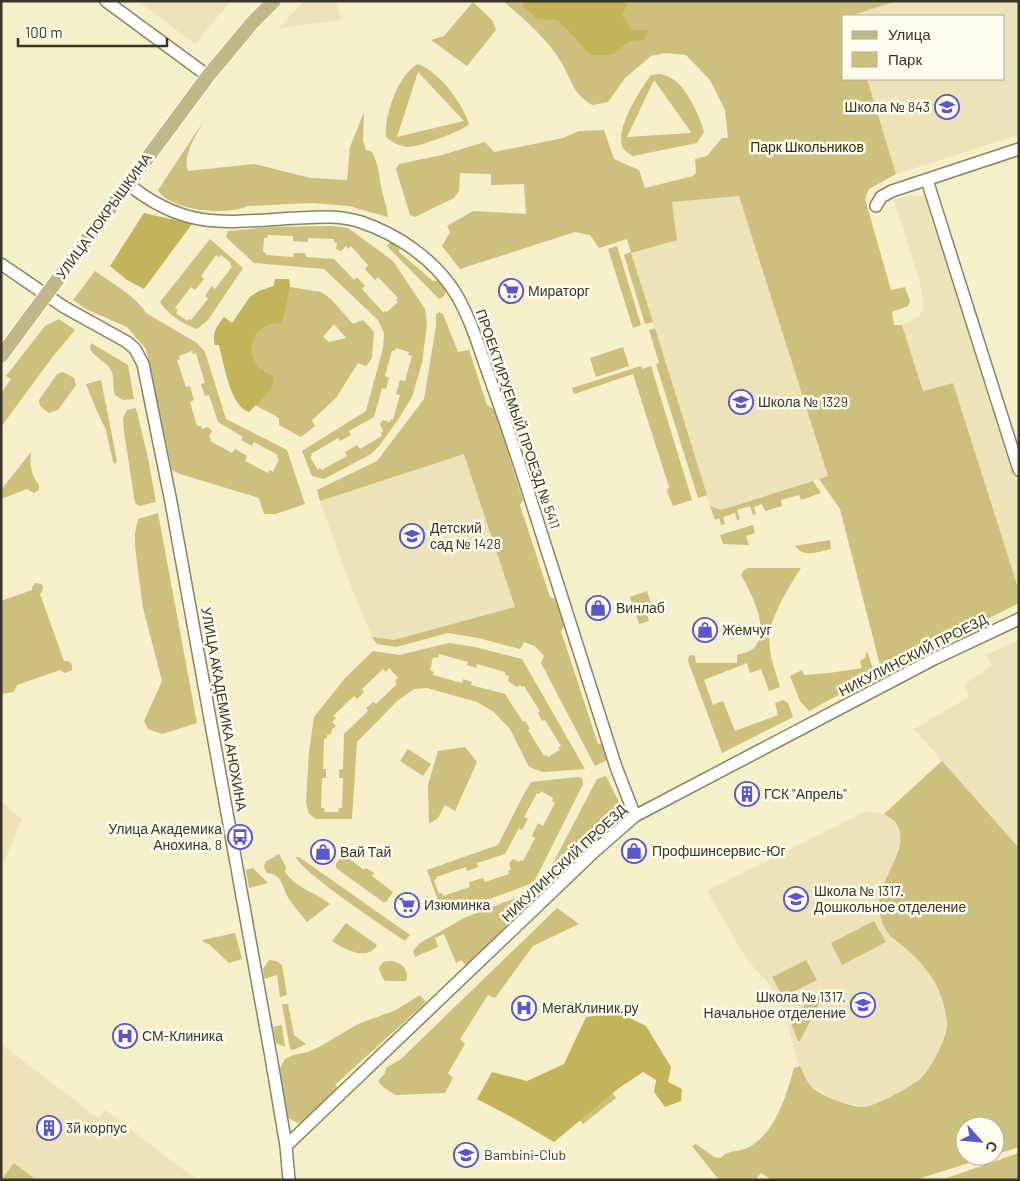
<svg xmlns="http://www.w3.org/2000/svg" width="1020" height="1181" viewBox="0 0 1020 1181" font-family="Barlow,sans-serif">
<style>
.built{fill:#ece4b8}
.green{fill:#ccc07c;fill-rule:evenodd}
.forest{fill:#c4b459}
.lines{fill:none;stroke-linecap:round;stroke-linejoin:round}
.minor-casing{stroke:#898461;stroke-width:14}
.major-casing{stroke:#fff;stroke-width:16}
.minor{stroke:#fff;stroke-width:11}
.major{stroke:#c0b885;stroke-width:14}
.labels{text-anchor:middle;stroke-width:5;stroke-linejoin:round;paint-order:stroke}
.poi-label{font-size:14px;fill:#383527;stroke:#fefced;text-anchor:start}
.park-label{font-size:14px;fill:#312a02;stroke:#fefced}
.street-label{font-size:14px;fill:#383527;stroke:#fefced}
</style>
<rect width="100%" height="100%" fill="#f5efca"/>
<path class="built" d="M138 1H231L195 44Z
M304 1H336L341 20 279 28Z
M898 1H1019V135L896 174 867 79H1004V16H848Z
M928 194 1019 486V591L953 384 923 391 902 325 919 317 923 309V298L919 279 894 200 911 195 918 197Z
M739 196 828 476 721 510 710 506 631 253 677 240 672 201Z
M464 453 515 607 394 640 372 637 345 571 320 501Z
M1019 640V848L914 729 969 697 964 685 992 665 986 655Z
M1 802 22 819 5 860 1 862Z
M867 811 884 814 895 822 901 835 893 865 882 888 894 941 912 954 933 978 944 1002 947 1024 940 1051 921 1079 887 1099 863 1107 837 1101 812 1087 797 1061 784 1009 766 980 747 960 707 891Z
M1 1044 98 1118 105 1110 197 1180H1Z"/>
<path class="green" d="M503 1H898L849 16H844V79H867L896 174 869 189 865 199 891 290 905 287 910 301 908 306 892 312 894 325H902L923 391 953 383 1019 591V603L882 673 840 509 819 479 828 476 739 196 672 202 677 240 631 253 653 322 645 324 624 255 631 252 627 239 599 248 590 235 575 232 460 269 442 246 450 232 447 226 473 211 526 214 524 184 491 185V174L460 173 459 191 454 198 415 217 410 215 396 169 399 164 442 155 485 142 494 152 563 138 579 131 604 130 614 159 639 170 645 188 693 176 696 173 695 159 707 156 722 138H728L725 110 710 80 686 55 666 53 651 56 625 78 608 102 592 105C571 92 573 81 561 62 546 37 525 20 503 1Z
M473 2 492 20 496 30 467 66 431 40 444 36Z
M418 64C439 72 462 102 469 124 463 131 416 148 407 147 399 146 392 142 386 137 384 116 398 74 418 64ZM418 72 464 121 397 137Z
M660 74C664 75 668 76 671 78 686 86 700 116 704 132L697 143 633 156C628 153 624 151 622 146 616 127 640 90 651 75ZM654 80 691 132V133L627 137Z
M364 112 363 141 366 150 372 152C378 164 379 173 381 186 383 197 387 206 388 217L349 206 312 203 247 206C229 216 169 211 158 190L203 122C196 136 182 156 188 171L254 164 311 178 347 180 350 147Z
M332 226 348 228 393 261 425 309 427 325 422 363 412 397 399 418 380 445 371 454 324 479 312 476 302 451 366 411 383 348 384 333 378 320 324 269 254 263 226 237 228 231 271 227ZM268 235 293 236V241L308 242V238L334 239V242L337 243 336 249 341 251 346 246 348 249 351 246 368 265 365 269 375 280 378 277 398 298 396 300 398 302 387 312 385 311 383 312 362 289 365 286 357 277 354 280 334 259 306 257 305 253H294L293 257 266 255V253L263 252 264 238H267ZM396 348 409 352 408 355 412 356 405 381 400 380 396 394 400 395 393 420 391 419 390 422 383 420 380 424 383 431 381 432 382 436 360 449 357 445 345 452 347 456 322 470 320 468 318 470 310 457 312 456 311 454 338 438 340 441 351 435 349 431 374 417 382 388 386 389 389 378 385 376 392 350 394 351Z
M210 239 243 268 208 320 197 329C183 324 168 315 160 302ZM216 255 219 257 221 255 231 263 230 265 232 267 215 289 212 286 205 296 208 299 191 320 189 319 187 321 176 313 178 310 175 308 191 287 195 290 204 279 201 276Z
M391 240 400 246 399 252 433 281H439C445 288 450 294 439 299L387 246Z
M617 246 641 325 633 328 608 249Z
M95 271C110 282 137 297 146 313L197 343 205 352 226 419 287 450 305 504 276 514H264L259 498 180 474 172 470 146 349 127 327 88 310 73 300ZM192 351 193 354 196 353 205 383 201 384 205 396 209 395 218 422 243 437 241 440 252 446 254 442 278 455 277 458 279 459 273 472 270 470 268 473 245 461 247 456 235 449 232 453 210 441 211 438 209 437 212 431 208 427 202 429 201 426H197L190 402 194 400 190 386 186 387 177 360 180 359 179 356Z
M275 279H289L290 287 321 292 331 299 353 324 363 320 374 332 372 358 366 366 358 363 336 398 312 420 315 426 301 437 279 425V418L255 405 249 412C230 406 224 363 219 345H215C212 333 217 327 224 317L232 323 250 297 259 291 274 286ZM334 324 346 338 329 342 323 337Z
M439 312 443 314 458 352 469 350 487 405 494 409 523 500 520 505 550 597 557 600 564 626 561 631 598 744 604 742 609 759 595 766 541 663 544 656 535 646 524 642 520 649 478 638 448 633 396 647 377 644 372 637 394 640 515 607 464 454 320 501 317 490 377 461 424 399 436 326V314Z
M59 319 75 330 51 359 1 427V393L11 379 6 376 45 326Z
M655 328 707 495 698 498 656 364 659 363 649 330Z
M91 343 128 365 134 399 123 400 115 395C112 386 115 378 111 370 105 360 95 358 90 349Z
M623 347 629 366 596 377 590 358Z
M641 366 642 369 651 366 692 500 673 506 667 491 669 487 633 374 574 394 572 388Z
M63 372 74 378 76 385 58 410 49 413 40 406 39 400 57 374Z
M101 380 117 461 115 464 113 462 106 430 96 409 86 384Z
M136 408 148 458 156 502 139 506 135 503 124 432 123 418 127 410Z
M31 452C29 464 32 477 39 485V490L34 493 27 489 1 499V490Z
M813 481 821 493 801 500 799 495 781 500 782 506 765 511 762 504 754 507 756 514 753 515 750 506 737 510 740 519 737 520 735 513 723 517 725 524 721 525 719 518 715 520 710 506 721 510Z
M158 513 197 723 162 734 148 729 144 721 162 681 143 608 135 547V533L138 519Z
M753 525 755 533 746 536 749 545 723 544 720 535Z
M830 540 831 549C818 552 804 558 795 546Z
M747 568H801C791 583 772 615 770 632 767 651 775 670 780 687L769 691 761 669 750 673 747 663 704 680 713 705 723 701 735 731 778 715 775 703 783 700 788 703 793 717 722 753 688 661 689 656 692 655 695 656 696 663H737V655C743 653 750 652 754 648 771 629 751 593 741 575L744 570Z
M35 583 41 584 43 586 42 592 40 594 64 661C70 661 73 663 72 670L65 673 60 670 17 685 14 692 1 694V601L32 590V587Z
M647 591 651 604 645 607 649 621 639 624 630 597Z
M449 643 475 647 522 659 585 769 543 772 529 767 510 729 494 712 477 702 427 688 414 689 397 701 357 742 352 819H316L309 814 306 803 309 752 314 717 346 677 373 651 399 655ZM439 654 468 662 467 665 476 668 477 664 505 672V675L509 676 508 681 517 687 520 685 522 687 524 686 540 711 538 713 542 721 545 720 561 746 558 748 560 750 548 757 546 755 544 756 528 730 530 729 525 721 523 722 505 694 471 685 472 682 463 679 462 683 433 675 434 672 430 670 433 657 438 658ZM389 668 398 678 395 681 397 684 376 704 373 702 366 708 368 711 344 734 343 769 339 770V778H343L342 808H339L338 812H325L324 808H321L322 778H326V769H323L324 739 327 738V735L331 734 332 729 336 726 332 722 336 718 333 716 354 696 357 699 364 692 362 689 383 669 386 672Z
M867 651 875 675 809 711 800 701 790 676 802 670 804 675 829 673 862 668 860 661 865 658Z
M465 747 477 762 455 811 445 805 438 818 429 824 428 785 438 751Z
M408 749 431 764 423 776 400 761Z
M942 761 1019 848V1147L995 1155V1126H965V1156H991L915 1180H772L761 1173 755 1180H719L692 1146 696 1144 714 1157 721 1158C728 1149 739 1153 749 1147 776 1132 786 1096 794 1068L800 1066C803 1072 806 1080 811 1086 818 1095 850 1107 862 1107 875 1107 910 1087 920 1079 931 1069 948 1037 947 1022 944 994 933 975 914 956 895 937 884 939 879 909 875 883 913 847 896 823 893 819 887 816 884 814Z
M606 776 626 816 466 965 461 960 456 963 444 934 435 938 438 947 415 957 413 951 420 943 464 918 536 890 542 884 597 779Z
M578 777 582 778 583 784 535 880 530 884 484 901 446 912 441 909 427 870 498 845 525 792 531 782ZM541 791 553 798 552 801 555 803 543 826 538 823 532 836 535 838 523 861 521 860 519 862 513 859 509 863 511 870 508 871 509 874 485 882 483 878 469 882 470 887 443 896 442 893 439 894 434 880 437 879 436 877 466 867 467 871 478 867 477 863 505 854 519 828 522 830 528 819 524 817 537 793 539 794Z
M279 854 286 867 285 872C298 890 314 891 330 904L307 922C301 914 294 907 289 899 282 888 283 874 267 873L264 867 265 862Z
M343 854 364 870 366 868 374 873 372 876 393 892 386 902H383L336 868V864Z
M296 857H299L410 935 405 941C386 928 301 872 296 857Z
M253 868 268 883 249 888 246 870Z
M557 908 579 924 533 946 495 998 488 995 460 1039 465 1044 448 1073 453 1078 445 1093 395 1095 383 1087 378 1081 385 1073 386 1068 401 1059Z
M874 921 886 942 842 965 831 943Z
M346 923 377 945C367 962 344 949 332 941Z
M235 933 242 959 229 963 209 944 205 943 202 940Z
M269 960 276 961 282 965 287 995 280 997 277 975 264 979 263 969Z
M806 960 817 980 783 997 772 977Z
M390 961C401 962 410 969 406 981H385L381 975 379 968 383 962Z
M822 993H824V994L800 1041H798L791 1023C799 1008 807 1001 822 993Z
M420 995 426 1002 335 1085 338 1088 304 1121 298 1123 288 1118 279 1070 285 1059 293 1055 308 1052 319 1047 358 1024 396 1010Z
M282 1004H288L294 1035 306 1044 293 1050 290 1049Z
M282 1025 285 1047 276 1043 273 1027Z
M601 1079 616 1098 583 1124 568 1105Z
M1019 1153V1180H941Z
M14 1163 36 1180H1Z"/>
<path class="forest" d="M523 1H629L622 15 632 30 648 31 644 40 629 41 613 55H590L570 32 557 20 538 19 523 7Z
M144 213 192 224 144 289 127 280 110 266Z
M275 279H289L290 287 282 323C246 321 240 366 274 376L272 388 249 412C230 406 224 363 219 345H215C212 332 216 328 224 317L232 323 250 297 259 291 274 286Z
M620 1013 646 1026 671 1067 668 1082 682 1089 681 1101 665 1107 654 1092 656 1080 643 1072 619 1088 554 1142 515 1119 477 1099 492 1072 527 1081 564 1064 586 1017Z"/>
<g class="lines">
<defs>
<path id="minor" d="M106 1 208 76
M927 180 1019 470
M128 184C186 231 226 222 296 218 319 217 339 215 361 222 399 235 435 260 456 294 470 318 478 344 487 370 499 403 510 436 521 469 553 568 584 668 616 767L635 816
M876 206 881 197 892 191 1019 149
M1 264 64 307 127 342 135 349 143 364 171 502 271 1057 286 1146 289 1180
M286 1146 596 850 635 816 934 659 1019 619"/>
<path id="major" d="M1 356 208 76 252 23 274 1"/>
</defs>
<use href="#minor" class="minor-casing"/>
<use href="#major" class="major-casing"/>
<use href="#minor" class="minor"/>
<use href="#major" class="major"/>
</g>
<defs>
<symbol id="school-ring" viewBox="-11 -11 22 22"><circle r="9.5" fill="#fefced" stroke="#5956ce" stroke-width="1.5"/><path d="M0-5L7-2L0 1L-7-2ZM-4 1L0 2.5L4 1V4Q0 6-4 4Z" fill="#5956ce"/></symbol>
<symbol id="supermarket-ring" viewBox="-11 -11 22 22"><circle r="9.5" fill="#fefced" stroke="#5956ce" stroke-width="1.5"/><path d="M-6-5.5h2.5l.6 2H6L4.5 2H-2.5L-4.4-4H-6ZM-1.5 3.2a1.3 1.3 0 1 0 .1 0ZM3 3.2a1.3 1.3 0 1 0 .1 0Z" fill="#5956ce"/></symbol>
<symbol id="shop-ring" viewBox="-11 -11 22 22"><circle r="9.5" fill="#fefced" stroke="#5956ce" stroke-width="1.5"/><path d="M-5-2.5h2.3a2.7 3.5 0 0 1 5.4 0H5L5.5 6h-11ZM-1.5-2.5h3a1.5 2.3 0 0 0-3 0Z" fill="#5956ce"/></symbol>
<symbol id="building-ring" viewBox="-11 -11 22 22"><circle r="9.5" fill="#fefced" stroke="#5956ce" stroke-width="1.5"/><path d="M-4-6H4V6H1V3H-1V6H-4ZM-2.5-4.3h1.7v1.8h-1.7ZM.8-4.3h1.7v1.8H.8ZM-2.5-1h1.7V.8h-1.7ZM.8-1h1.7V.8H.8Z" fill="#5956ce"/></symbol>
<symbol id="bus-ring" viewBox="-11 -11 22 22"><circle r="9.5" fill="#fefced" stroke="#5956ce" stroke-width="1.5"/><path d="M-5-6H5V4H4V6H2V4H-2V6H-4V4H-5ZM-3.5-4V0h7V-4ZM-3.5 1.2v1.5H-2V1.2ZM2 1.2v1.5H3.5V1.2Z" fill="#5956ce"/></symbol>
<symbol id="hospital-ring" viewBox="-11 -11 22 22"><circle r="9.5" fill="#fefced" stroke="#5956ce" stroke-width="1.5"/><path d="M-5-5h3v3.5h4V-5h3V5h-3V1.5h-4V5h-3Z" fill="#5956ce"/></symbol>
</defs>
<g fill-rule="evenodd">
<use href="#school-ring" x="933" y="93" width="28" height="28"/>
<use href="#supermarket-ring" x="497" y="277" width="28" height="28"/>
<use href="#school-ring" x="727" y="388" width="28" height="28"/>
<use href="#school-ring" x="398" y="522" width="28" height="28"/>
<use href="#shop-ring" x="584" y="594" width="28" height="28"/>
<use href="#shop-ring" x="691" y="616" width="28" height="28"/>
<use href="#building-ring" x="733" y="780" width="28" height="28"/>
<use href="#bus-ring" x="226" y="823" width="28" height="28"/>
<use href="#shop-ring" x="620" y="837" width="28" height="28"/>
<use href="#shop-ring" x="309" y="838" width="28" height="28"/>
<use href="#school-ring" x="782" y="885" width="28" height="28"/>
<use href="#supermarket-ring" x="393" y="891" width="28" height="28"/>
<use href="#school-ring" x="849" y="991" width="28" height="28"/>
<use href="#hospital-ring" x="510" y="994" width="28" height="28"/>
<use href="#hospital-ring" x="111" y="1022" width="28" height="28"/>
<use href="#building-ring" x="35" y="1114" width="28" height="28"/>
<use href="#school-ring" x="452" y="1141" width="28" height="28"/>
</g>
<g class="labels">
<g class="poi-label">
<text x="930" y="112" text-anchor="end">Школа № 843</text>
<text x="528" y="296">Мираторг</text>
<text x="758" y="407">Школа № 1329</text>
<text x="430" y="533">Детский<tspan x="430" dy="16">сад № 1428</tspan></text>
<text x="616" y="613">Винлаб</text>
<text x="722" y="635">Жемчуг</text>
<text x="764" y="799">ГСК "Апрель"</text>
<text x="222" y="834" text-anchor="end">Улица Академика<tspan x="222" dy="16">Анохина, 8</tspan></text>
<text x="652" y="856">Профшинсервис-Юг</text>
<text x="340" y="857">Вай Тай</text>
<text x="814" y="896">Школа № 1317.<tspan x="814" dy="16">Дошкольное отделение</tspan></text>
<text x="424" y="910">Изюминка</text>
<text x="846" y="1002" text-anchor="end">Школа № 1317.<tspan x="846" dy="16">Начальное отделение</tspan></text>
<text x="542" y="1013">МегаКлиник.ру</text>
<text x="142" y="1041">СМ-Клиника</text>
<text x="66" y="1133">3й корпус</text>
<text x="484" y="1160">Bambini-Club</text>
</g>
<g class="park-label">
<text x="807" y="152">Парк Школьников</text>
</g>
<g class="street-label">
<text transform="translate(104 216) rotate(-54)" y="5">УЛИЦА ПОКРЫШКИНА</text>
<text transform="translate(518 419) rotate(71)" y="5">ПРОЕКТИРУЕМЫЙ ПРОЕЗД № 5411</text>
<text transform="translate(913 655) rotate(-27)" y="5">НИКУЛИНСКИЙ ПРОЕЗД</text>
<text transform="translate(224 709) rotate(80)" y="5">УЛИЦА АКАДЕМИКА АНОХИНА</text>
<text transform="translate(564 863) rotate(-43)" y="5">НИКУЛИНСКИЙ ПРОЕЗД</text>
</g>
</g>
<rect width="1020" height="1181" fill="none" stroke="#383527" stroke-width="5"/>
<rect x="842" y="15" width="162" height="65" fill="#fefced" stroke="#afac9e"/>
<rect x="852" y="31" width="25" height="8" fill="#c0b885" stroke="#afac9e"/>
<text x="888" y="40" font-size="15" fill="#383527">Улица</text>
<rect x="852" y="52" width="25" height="15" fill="#ccc07c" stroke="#afac9e"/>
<text x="888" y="65" font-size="15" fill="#383527">Парк</text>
<g transform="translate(980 1141) rotate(117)"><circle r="24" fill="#fefced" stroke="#afac9e"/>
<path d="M0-4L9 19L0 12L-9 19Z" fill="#5956ce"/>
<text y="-8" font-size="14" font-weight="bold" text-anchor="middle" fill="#383527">С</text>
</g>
<path d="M18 38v8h149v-8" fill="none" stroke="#383527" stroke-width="2.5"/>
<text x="25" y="38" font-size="15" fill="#383527" stroke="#fefced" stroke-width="4" paint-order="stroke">100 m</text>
</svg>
